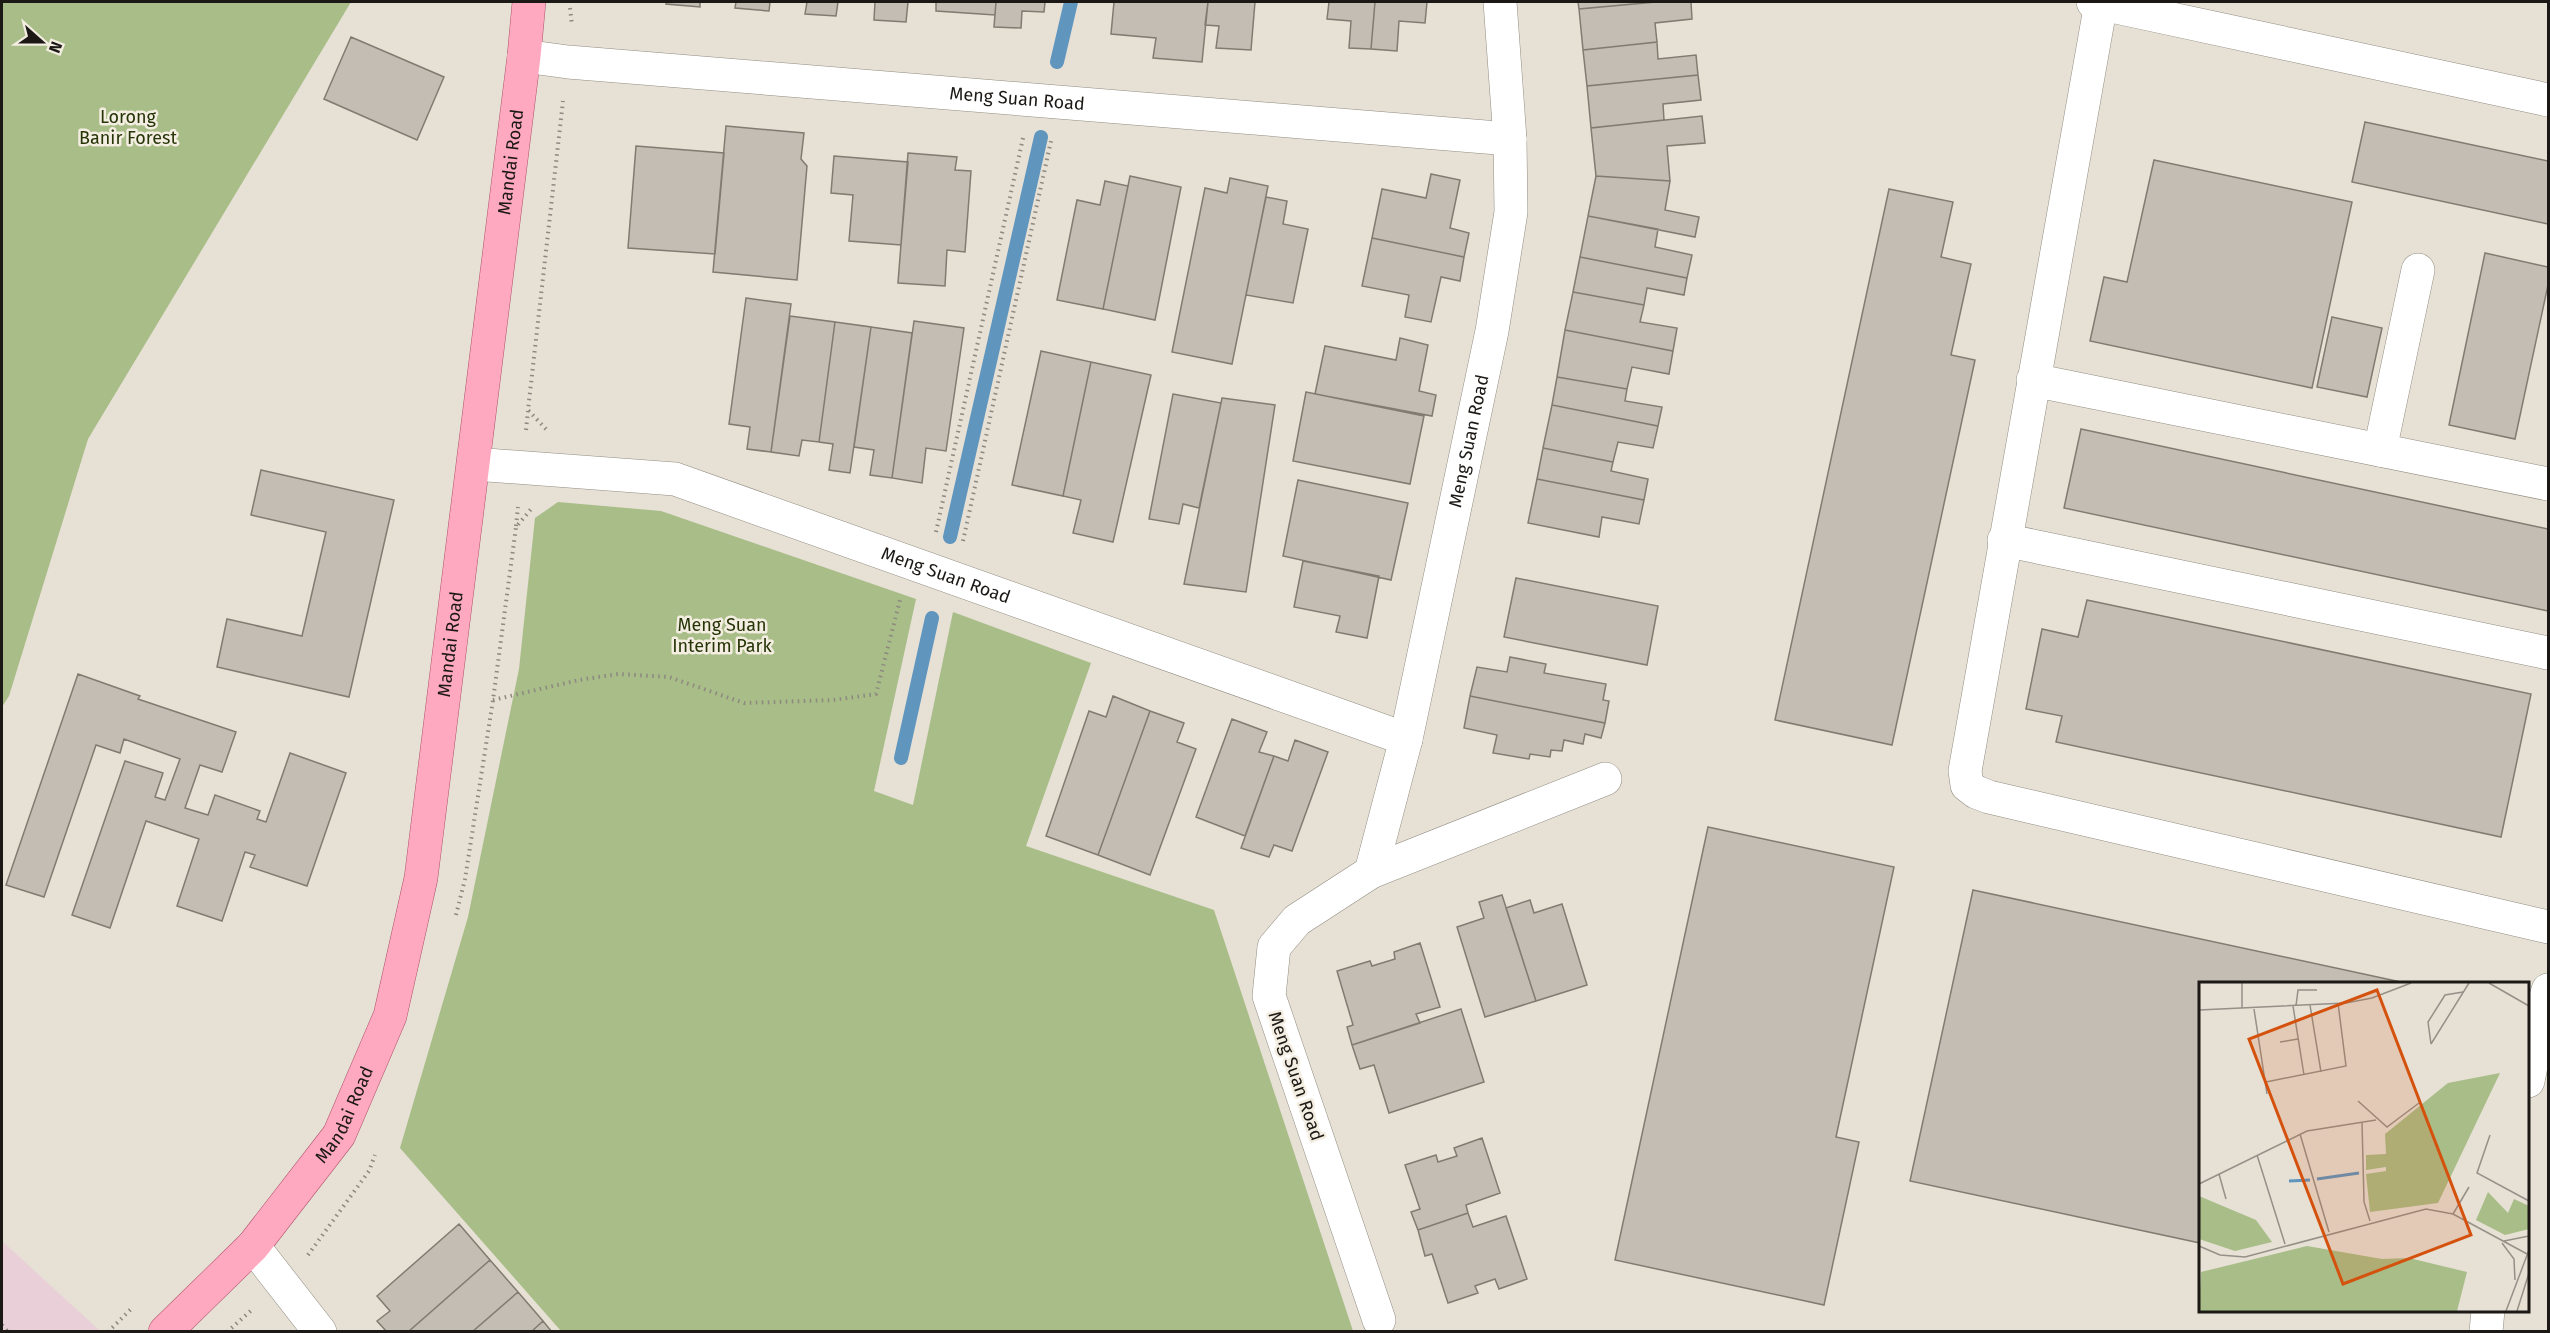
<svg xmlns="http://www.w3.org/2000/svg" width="2550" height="1333" viewBox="0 0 2550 1333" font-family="'Fira Sans',sans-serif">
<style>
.commercial{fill:#e9d0d8}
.green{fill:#a8bd87}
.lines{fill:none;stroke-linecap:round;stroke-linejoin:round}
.stream{stroke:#6095be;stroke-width:14}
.building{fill:#c3bdb3;stroke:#817b71;stroke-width:1.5}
.minor-casing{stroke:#928d82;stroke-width:34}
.major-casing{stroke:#af5169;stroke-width:34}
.path{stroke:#8d8981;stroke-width:4;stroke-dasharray:1.5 4.5;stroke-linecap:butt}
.minor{stroke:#fff;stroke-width:33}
.major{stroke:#ffa9c0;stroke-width:33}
.labels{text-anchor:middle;stroke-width:5;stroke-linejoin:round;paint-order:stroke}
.street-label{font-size:18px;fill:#1b1815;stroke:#f4eee2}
.park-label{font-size:18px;fill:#263508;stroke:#f4eee2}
.inset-river{fill:none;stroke:#6095be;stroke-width:3}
.inset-road{fill:none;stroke:#959088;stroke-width:1.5}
.view{fill:#d4520d;fill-opacity:0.15;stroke:#d4520d;stroke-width:3}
.inset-edge{fill:none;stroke:#1b1815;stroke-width:3}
</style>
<rect width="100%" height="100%" fill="#e6e0d5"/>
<path class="commercial" d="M2 1241 100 1331H2Z"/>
<path class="green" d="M2 2H351L88 439 9 696 2 707Z
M558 502 661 511 916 599 874 791 913 805 953 612 1091 663 1026 846 1214 910 1353 1331H561L400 1148 468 917 519 669 535 518Z"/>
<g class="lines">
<path class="stream" d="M1057 62 1071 2
M950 537 1041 137
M901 758 932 618"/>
</g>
<path class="building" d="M667 2H700V7L666 4Z
M736 2H770L769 11 735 8Z
M807 2H838L836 16 805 14Z
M875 2H908L906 22 874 20Z
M936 2H996L995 15 936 11Z
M996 2H1045L1044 12 1022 11 1021 28 994 27Z
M1114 2H1208L1202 62 1153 58 1156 38 1111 34Z
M1208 2H1255L1251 50 1216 48 1219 26 1205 25Z
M1329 2H1375L1371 49 1349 48 1351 21 1327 19Z
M1375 2H1427L1425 23 1399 21 1397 51 1371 49Z
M1578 2H1656L1579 9Z
M1656 2H1691L1692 19 1655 23 1657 42 1583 50 1579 9Z
M351 37 444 77 417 140 324 99Z
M1657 42 1658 59 1696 55 1698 75 1587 86 1583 50Z
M1698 75 1701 100 1663 104 1664 120 1591 128 1587 86Z
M1702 116 1705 143 1667 146 1670 181 1596 176 1591 128Z
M2365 122 2548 161V224L2352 182Z
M726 126 804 133 801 159 807 166 797 280 713 272Z
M636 146 724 153 715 254 628 248Z
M908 153 957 157 955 170 971 171 965 252 947 250 945 286 898 283Z
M834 156 908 162 901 245 849 241 853 195 831 193Z
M2154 160 2352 202 2312 388 2090 341 2104 277 2127 282Z
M1431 174 1460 180 1450 228 1469 233 1464 257 1372 238 1382 189 1426 198Z
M1130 176 1181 187 1155 320 1103 309Z
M1596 176 1670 181 1665 210 1699 217 1695 237 1588 216Z
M1230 178 1268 186 1232 364 1172 352 1205 188 1227 193Z
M1105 181 1128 186 1103 309 1057 300 1077 200 1100 205Z
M1889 189 1953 202 1941 257 1971 264 1951 355 1975 360 1892 745 1775 720Z
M1266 197 1287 201 1283 224 1308 229 1293 303 1246 295Z
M1588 216 1658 229 1655 247 1692 255 1687 278 1580 257Z
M1372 238 1464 257 1460 281 1441 277 1431 322 1405 317 1409 295 1362 286Z
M2485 253 2548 267V285L2515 439 2449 425Z
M1580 257 1687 278 1684 295 1647 288 1644 305 1573 292Z
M1573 292 1644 305 1640 322 1677 328 1673 351 1565 330Z
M746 298 791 304 771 452 747 449 750 427 729 424Z
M790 316 835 322 819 442 802 440 799 456 771 452Z
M2332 317 2382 328 2367 397 2317 387Z
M914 321 964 328 946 451 926 448 922 483 892 478Z
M835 322 871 327 850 473 829 470 833 444 819 442Z
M871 327 912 333 892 478 870 475 874 450 854 447Z
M1565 330 1673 351 1669 374 1632 367 1627 389 1557 377Z
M1400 338 1428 345 1419 391 1436 395 1432 416 1315 394 1325 346 1396 360Z
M1041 351 1091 362 1063 496 1012 485Z
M1091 362 1151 375 1113 542 1073 533 1081 500 1063 496Z
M1557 377 1627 389 1625 401 1662 407 1658 426 1552 405Z
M1306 392 1424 416 1410 484 1293 461Z
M1173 394 1221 403 1199 508 1183 504 1179 524 1149 519Z
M1222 398 1275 405 1246 592 1184 584Z
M1552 405 1658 426 1653 448 1618 442 1613 462 1543 448Z
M2081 429 2548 529V611L2064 508Z
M1543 448 1613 462 1611 471 1648 479 1644 500 1537 479Z
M261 470 394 500 349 697 217 667 227 619 302 636 326 532 251 515Z
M1537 479 1644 500 1639 524 1602 517 1599 537 1528 523Z
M1298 480 1408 503 1391 580 1283 556Z
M1303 561 1379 576 1367 638 1336 632 1340 616 1294 607Z
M1516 578 1658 606 1647 665 1504 637Z
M2087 600 2531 694 2501 837 2056 742 2062 716 2026 709 2042 629 2078 637Z
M1510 657 1546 664 1544 673 1606 684 1603 700 1609 701 1605 723 1470 696 1477 667 1507 672Z
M78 674 140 696 138 699 236 732 222 772 200 765 185 808 208 815 215 795 260 811 257 819 266 822 290 753 346 773 307 886 250 867 255 855 245 852 222 921 177 906 199 839 146 821 110 928 72 915 125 761 163 773 155 797 165 800 180 759 124 739 120 753 96 745 44 897 6 885Z
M1113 696 1150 711 1098 855 1046 836 1089 711 1106 717Z
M1470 696 1605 723 1601 738 1585 734 1583 744 1564 740 1562 751 1551 750 1550 757 1530 754 1529 759 1493 753 1497 735 1464 728Z
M1150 711 1184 723 1177 742 1196 749 1150 875 1098 855Z
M1232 719 1267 732 1259 752 1274 756 1245 836 1196 817Z
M1295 740 1328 752 1292 851 1274 845 1269 857 1241 848 1274 756 1288 761Z
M1708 827 1894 867 1836 1137 1859 1142 1824 1305 1615 1260Z
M1973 890 2410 984H2200V1243L1910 1181Z
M1502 895 1536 1001 1485 1017 1457 927 1484 918 1479 902Z
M1530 900 1534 913 1562 904 1587 985 1536 1001 1506 908Z
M1420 943 1440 1007 1416 1014 1420 1023 1352 1045 1347 1027 1353 1025 1337 971 1370 961 1372 966 1395 959 1394 952Z
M1461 1009 1484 1082 1389 1113 1374 1065 1360 1069 1352 1045Z
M1482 1138 1500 1193 1466 1205 1468 1213 1418 1230 1411 1212 1420 1209 1405 1165 1436 1155 1438 1162 1457 1156 1454 1148Z
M1468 1213 1473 1227 1506 1216 1527 1279 1499 1289 1495 1279 1475 1286 1478 1293 1448 1303 1432 1254 1425 1256 1418 1230Z
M459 1224 490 1260 408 1332H387L377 1321 390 1311 377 1296Z
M490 1260 518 1292 472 1332H408Z
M518 1292 543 1321 531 1332H472Z
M543 1321 552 1332H531Z"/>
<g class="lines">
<defs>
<g id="minor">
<path d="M2093 2 2548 100"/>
<path d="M2101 3 1965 771 1967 785 1976 792 1989 797 2548 927"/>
<path id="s1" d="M524 56 568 62 1510 139"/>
<path d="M2033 380 2548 484"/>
<path d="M2380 450 2418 270"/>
<path id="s2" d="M474 464 675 479 1406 739"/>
<path d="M2004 540 2548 653"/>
<path id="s3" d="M1371 872 1406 739 1492 331 1511 212 1510 139 1500 2"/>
<path d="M2528 1081 2542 1011 2548 990"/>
<path d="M253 1246 320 1332"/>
<path d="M1379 1320 1269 996 1274 947 1297 920 1371 872 1605 779"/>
<path d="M2486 1332 2488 1310"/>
</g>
<g id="major">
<path id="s4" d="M165 1332 253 1246 339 1135 390 1016 421 878 524 56 529 2"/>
</g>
</defs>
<use href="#minor" class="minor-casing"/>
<use href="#major" class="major-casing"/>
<path class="path" d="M570 8 572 25
M546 429 528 410 563 101
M526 430 528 411
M516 526 518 507
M936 532 1023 138
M963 541 1051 141
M493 700 579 680 618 674 669 677 744 703 833 700 876 694 900 600
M456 915 465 879 493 700 516 527 532 508
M308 1255 369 1171 375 1155
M2 1325 8 1332
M108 1332 131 1309
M227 1332 254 1308"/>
<use href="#minor" class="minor"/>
<use href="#major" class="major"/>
</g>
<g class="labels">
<g class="street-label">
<text dy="6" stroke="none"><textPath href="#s1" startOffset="495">Meng Suan Road</textPath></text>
<text dy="6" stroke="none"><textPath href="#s4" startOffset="1256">Mandai Road</textPath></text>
<text dy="6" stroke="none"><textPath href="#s3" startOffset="442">Meng Suan Road</textPath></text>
<text dy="6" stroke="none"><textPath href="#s2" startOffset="489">Meng Suan Road</textPath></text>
<text dy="6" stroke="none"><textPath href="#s4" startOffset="770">Mandai Road</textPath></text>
<text transform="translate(1296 1076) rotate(71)" y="6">Meng Suan Road</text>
<text dy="6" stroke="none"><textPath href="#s4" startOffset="284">Mandai Road</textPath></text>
</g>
<g class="park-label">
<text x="128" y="123">Lorong<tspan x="128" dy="21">Banir Forest</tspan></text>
<text x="722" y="631">Meng Suan<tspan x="722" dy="21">Interim Park</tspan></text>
</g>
</g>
<g transform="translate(2199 982)">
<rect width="330" height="330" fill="#e6e0d5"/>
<path d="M301 91 239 221 171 230 167 192 187 189V185L167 188V173L187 172 186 152 249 101ZM289 210 309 231 315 217 330 224V247L306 253 277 238ZM0 214 57 238 73 260 36 269 0 257ZM108 264 183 277 210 276 268 290 258 329H0L2 290Z" fill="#a8bd87"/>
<path class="inset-river" d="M118 197 160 191M90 199 111 198"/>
<path class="inset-road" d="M290 1 330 24M111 23 122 90M94 24 105 93M97 24 99 8H118M43 27V1M55 27 68 112M0 28 147 21 173 16 212 1M81 60 99 57M232 62 229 40 246 13 264 10M232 62 270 1M67 100 147 84 139 21M159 119 188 145 220 121M163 140 165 220 171 239M101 152 130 250M291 153 278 191 330 219M58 173 86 262M20 192 27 217M0 202 108 149 177 138M254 232 270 205M305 259 330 254M303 261 315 277 316 298M0 264 21 273 46 275 227 227 254 232 330 273M307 329 330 268M318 329 330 291"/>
<path class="view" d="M178 8 272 253 144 302 50 57Z"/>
<rect width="330" height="330" class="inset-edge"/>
</g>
<rect width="2550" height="1333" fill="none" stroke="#1b1815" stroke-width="6"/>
<g transform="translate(42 42) rotate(111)" stroke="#f4eee2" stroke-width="4.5" paint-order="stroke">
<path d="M0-4.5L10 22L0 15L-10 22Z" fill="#1b1815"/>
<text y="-9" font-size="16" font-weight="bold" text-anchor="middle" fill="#1b1815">N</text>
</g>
</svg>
